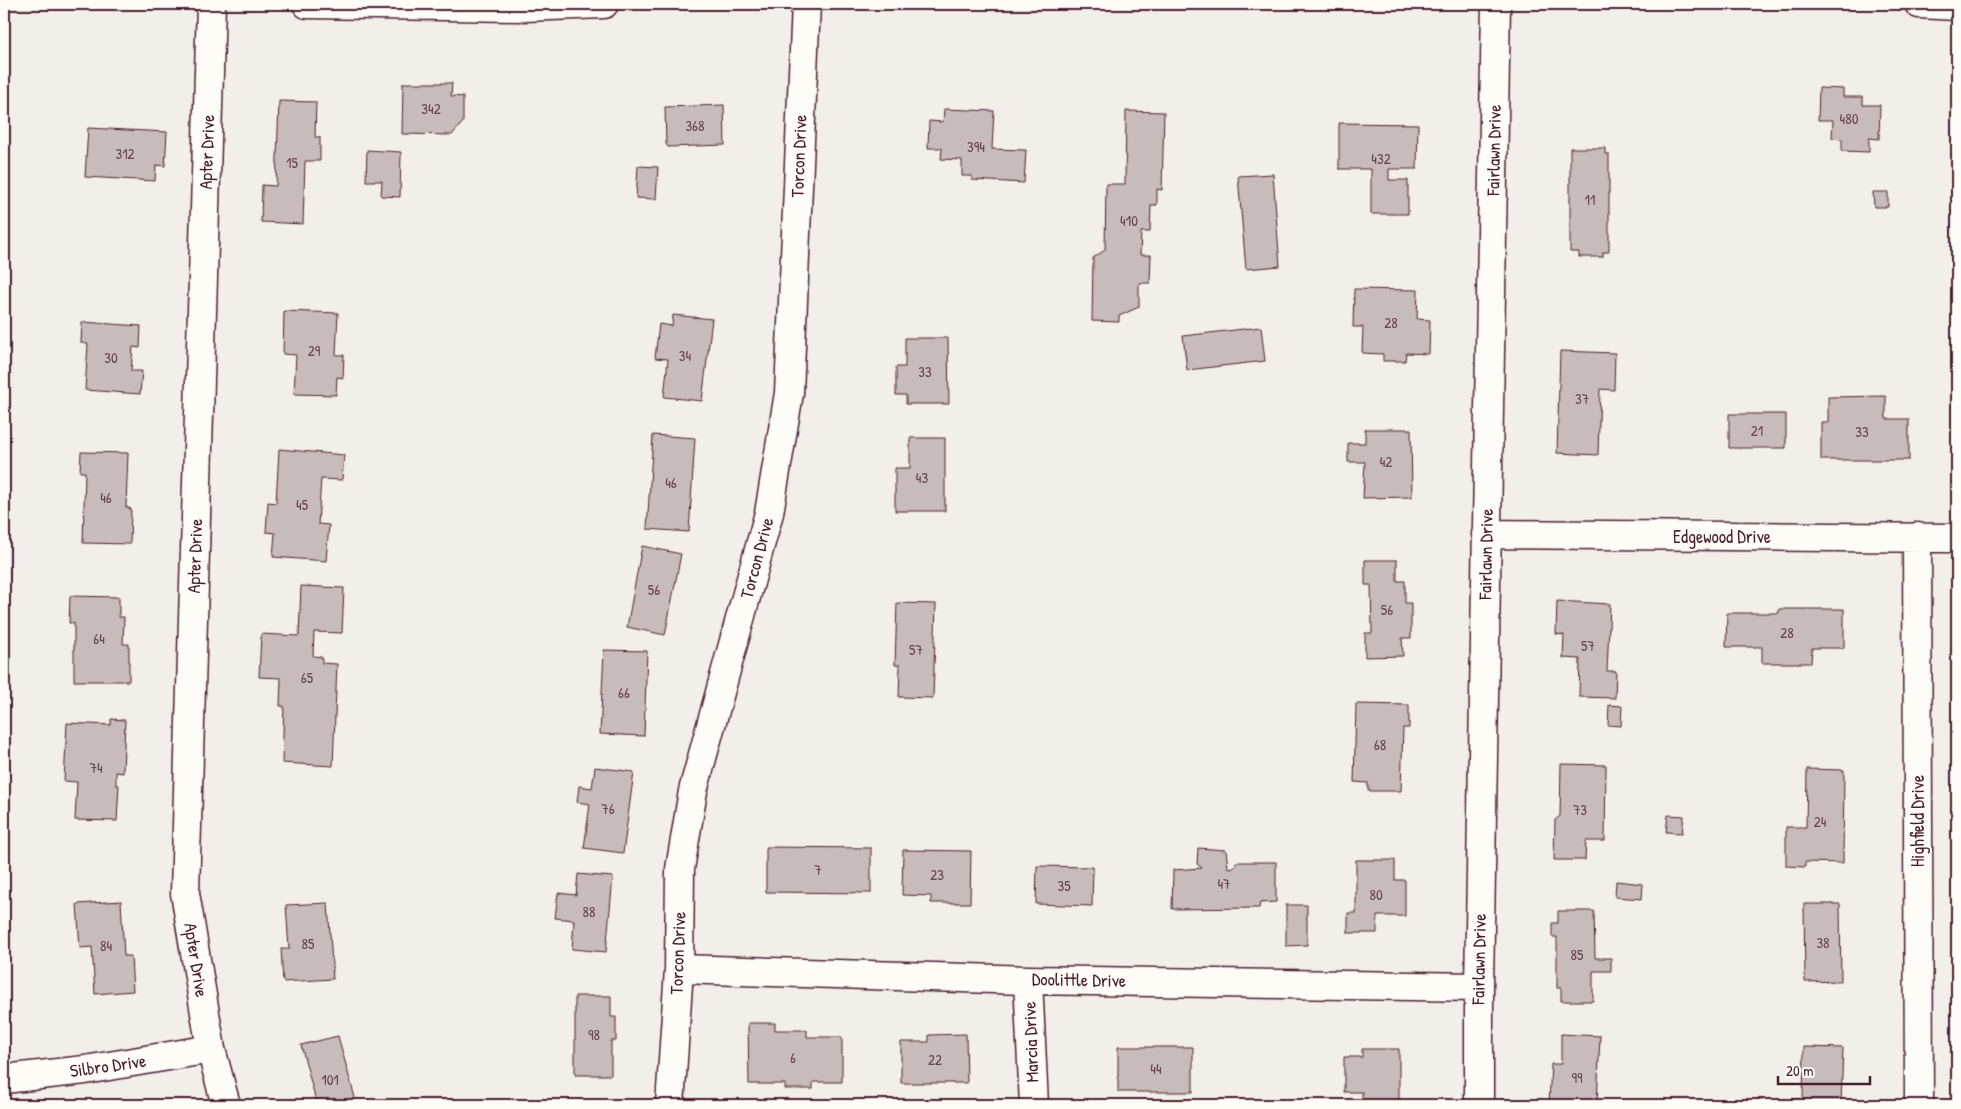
<svg xmlns="http://www.w3.org/2000/svg" width="1961" height="1109" viewBox="0 0 1961 1109" font-family="'Patrick Hand',sans-serif">
<style>
.building{fill:#c8bbbb;stroke:#4a1f2b}
.lines{fill:none;stroke-linecap:round;stroke-linejoin:round}
.minor-casing{stroke:#4a1f2b;stroke-width:31}
.primary-casing{stroke:#4a1f2b;stroke-width:31}
.minor{stroke:#fdfcf7;stroke-width:28}
.primary{stroke:#fdfcf7;stroke-width:28}
.labels{text-anchor:middle;stroke-width:4;stroke-linejoin:round;paint-order:stroke}
.number-label{font-size:15px;fill:#6a464f}
.street-label{font-size:18px;fill:#4a1f2b;stroke:#fdfcf7}
</style>
<rect width="100%" height="100%" fill="#f2efeb"/>
<filter id="ink" filterUnits="userSpaceOnUse"><feTurbulence type="fractalNoise" baseFrequency=".02" numOctaves="2"/><feDisplacementMap in="SourceGraphic" scale="10" xChannelSelector="R" yChannelSelector="G"/><feConvolveMatrix kernelMatrix="1 2 1 2 8 2 1 2 1" color-interpolation-filters="sRGB"/></filter>
<g filter="url(#ink)">
<path class="building" d="M403 83H452L451 96 463 97V122L452 135 402 134Z
M1819 88 1843 89V97H1863V105H1880L1879 139 1869 138V152L1842 151V139L1832 138 1833 120H1818Z
M279 101 316 102 315 137H320V161H305L303 224 261 222 262 185 276 186Z
M724 105 725 145 668 147 666 144 665 107Z
M944 109 994 111 992 149 1026 150 1024 183 972 180V176H962V160L941 159 942 148H928L929 121 943 122Z
M1126 111 1164 112 1162 190 1157 189V205H1151L1150 232H1141L1140 255H1151L1150 283H1139V307L1119 316V322L1092 321 1093 258 1105 250 1106 184H1125Z
M1339 123 1418 124 1417 169H1389V180H1408V214H1371V169H1339Z
M88 128 167 132 165 166 156 165 155 181 85 177Z
M1570 148H1605V154H1609V252H1603V257H1579V252H1570Z
M367 150 401 152 400 197 381 196 382 181H366Z
M638 166 658 167 656 199 636 198Z
M1273 174 1280 266 1246 269 1238 176Z
M1873 192H1888V207H1874Z
M1354 289 1418 290 1417 319 1430 320 1429 354 1406 353 1405 361H1383V354L1362 353 1363 327H1353Z
M284 311 338 313 336 355H344L343 378 337 377 336 395 294 394 296 355 283 354Z
M673 315 712 319 702 401 664 397 668 359 655 358 659 324 672 326Z
M82 322 141 326 140 348 133 347 131 371H142L140 394 85 390 88 344 81 343Z
M1261 327 1265 361 1187 370 1183 336Z
M905 338H948L949 404H906V395H896V367H905Z
M1560 351 1615 353 1614 390 1600 389 1598 455 1557 453Z
M1886 396V419H1909V460H1821V422H1828V397Z
M1729 414H1786V448H1729Z
M1365 429H1411L1412 497 1363 498 1365 462H1348V443H1365Z
M653 435 695 438 689 532 647 529Z
M910 438H945V511H895V468H910Z
M279 449 344 455 342 480 321 479 318 524 329 525 326 561 273 557 275 533 266 532 268 502 276 503Z
M81 452 128 453 126 507 131 509 130 544 83 543 85 472H80Z
M642 546 681 554 665 635 627 627Z
M1365 560H1397V581H1405V603H1411V638H1402L1403 656 1365 657V633H1372L1371 585H1365Z
M301 586 344 588 342 633 314 632 313 656 322 657V663L337 664 333 766 282 763 284 706H280L281 678 259 677 261 634 299 636Z
M70 596 119 597V617H124L123 644H129V681H74V623H69Z
M1557 601 1610 604 1607 671H1616L1615 698 1579 697 1580 659 1563 658 1564 635 1556 634Z
M897 603 936 604 933 698 899 697 900 665H895Z
M1779 609H1844V648H1812L1811 663H1762V647H1726L1727 613H1779Z
M604 650 647 651 644 736 600 734Z
M1356 704 1409 705V728H1403L1401 791H1368V783L1354 782Z
M1609 705 1622 706 1621 726 1608 725Z
M111 719 125 720 123 773 116 772V785H119L117 821 75 820 77 782 64 781 67 723 111 725Z
M1561 764 1606 765 1605 841H1586L1585 860H1554L1555 820 1560 816Z
M595 767 634 772 623 853 584 848 590 804 577 802 579 786 592 788Z
M1807 769 1844 770 1843 863 1805 862V867L1786 866V827H1806Z
M1668 815 1684 816 1682 833 1666 832Z
M766 847 871 848V893L766 892Z
M1198 848 1226 850 1228 868 1235 867 1236 862H1276V902L1260 903 1259 908 1172 909 1173 870 1202 868 1197 864Z
M903 850 971 851 970 903H931V896L902 895Z
M1356 860H1395V880H1405V916H1377V933H1348V913H1356Z
M1037 866 1093 867 1092 906 1036 904Z
M578 874 613 877 606 952 572 949 574 920 555 918 558 893 576 895Z
M1616 881 1643 884 1642 899 1615 897Z
M121 901 124 956H131L133 991 95 994 92 947 80 948 77 904Z
M328 903 333 979 283 982 281 949H289L286 905Z
M1804 904H1840L1841 981 1805 982Z
M1286 905H1307V945L1286 946Z
M1558 911H1594L1595 958H1611V971H1593V1001H1561V988H1557V937H1552V923H1558Z
M575 996H611V1017H616V1041H611V1075H575Z
M748 1023H775V1030H807V1037H842V1082H813V1089H785V1084H749Z
M966 1034 967 1083H901V1042H929V1035Z
M1561 1034 1600 1036 1597 1105H1556V1103H1549L1551 1064H1561Z
M338 1036 357 1105H317L301 1045Z
M1118 1047H1193V1092H1118Z
M1804 1047 1843 1048 1841 1105H1790L1791 1099H1803Z
M1362 1049H1399V1105H1362V1092H1344V1057H1362Z
M571 1101H608V1105H571Z"/>
<g class="lines">
<defs>
<path id="minor" d="M211 4 185 893 211 1049 226 1105
M1486 534 1957 538
M1917 537 1919 1105
M679 969 1028 980 1479 987
M1028 980 1034 1105
M4 1079 85 1070 211 1049
M670 1105 679 969 680 869 693 791 769 513 789 393 806 4
M1479 1105V987L1496 4"/>
<path id="primary" d="M307 4 524 7 604 4
M1919 4 1957 6"/>
</defs>
<use href="#minor" class="minor-casing"/>
<use href="#primary" class="primary-casing"/>
<use href="#minor" class="minor"/>
<use href="#primary" class="primary"/>
</g>
</g>
<g class="labels">
<g class="number-label">
<text x="431" y="114">342</text>
<text x="1849" y="124">480</text>
<text x="695" y="131">368</text>
<text x="976" y="152">394</text>
<text x="125" y="159">312</text>
<text x="1381" y="164">432</text>
<text x="292" y="168">15</text>
<text x="1590" y="205">11</text>
<text x="1129" y="226">410</text>
<text x="1391" y="328">28</text>
<text x="314" y="356">29</text>
<text x="685" y="361">34</text>
<text x="111" y="363">30</text>
<text x="925" y="377">33</text>
<text x="1582" y="404">37</text>
<text x="1757" y="436">21</text>
<text x="1862" y="437">33</text>
<text x="1386" y="467">42</text>
<text x="922" y="483">43</text>
<text x="671" y="488">46</text>
<text x="106" y="503">46</text>
<text x="302" y="510">45</text>
<text x="654" y="595">56</text>
<text x="1387" y="615">56</text>
<text x="1787" y="638">28</text>
<text x="99" y="644">64</text>
<text x="1588" y="651">57</text>
<text x="916" y="655">57</text>
<text x="307" y="683">65</text>
<text x="624" y="698">66</text>
<text x="1380" y="750">68</text>
<text x="96" y="773">74</text>
<text x="608" y="814">76</text>
<text x="1580" y="815">73</text>
<text x="1820" y="827">24</text>
<text x="818" y="875">7</text>
<text x="937" y="880">23</text>
<text x="1224" y="889">47</text>
<text x="1064" y="891">35</text>
<text x="1376" y="900">80</text>
<text x="589" y="917">88</text>
<text x="1823" y="948">38</text>
<text x="308" y="949">85</text>
<text x="106" y="951">84</text>
<text x="1577" y="960">85</text>
<text x="594" y="1040">98</text>
<text x="793" y="1063">6</text>
<text x="935" y="1065">22</text>
<text x="1156" y="1074">44</text>
<text x="1577" y="1083">99</text>
<text x="330" y="1085">101</text>
</g>
<g class="street-label">
<text transform="translate(1494 150) rotate(-89)" y="6">Fairlawn Drive</text>
<text transform="translate(207 152) rotate(-88)" y="6">Apter Drive</text>
<text transform="translate(799 156) rotate(-88)" y="6">Torcon Drive</text>
<text x="1722" y="543">Edgewood Drive</text>
<text transform="translate(1486 554) rotate(-89)" y="6">Fairlawn Drive</text>
<text transform="translate(195 556) rotate(-88)" y="6">Apter Drive</text>
<text transform="translate(757 558) rotate(-75)" y="6">Torcon Drive</text>
<text transform="translate(1918 821) rotate(-90)" y="6">Highfield Drive</text>
<text transform="translate(678 953) rotate(-88)" y="6">Torcon Drive</text>
<text transform="translate(1479 959) rotate(-89)" y="6">Fairlawn Drive</text>
<text transform="translate(196 960) rotate(81)" y="6">Apter Drive</text>
<text transform="translate(1079 980) rotate(1)" y="6">Doolittle Drive</text>
<text transform="translate(1031 1042) rotate(-92)" y="6">Marcia Drive</text>
<text transform="translate(108 1066) rotate(-8)" y="6">Silbro Drive</text>
</g>
</g>
<rect width="1961" height="1109" fill="none" stroke="#fdfcf7" stroke-width="20"/>
<rect x="10" y="10" width="1941" height="1089" fill="none" stroke="#4a1f2b" stroke-width="2" filter="url(#ink)"/>
<path d="M1778 1076v8h92v-8" fill="none" stroke="#4a1f2b" stroke-width="2.5"/>
<text x="1786" y="1076" font-size="15" fill="#4a1f2b" stroke="#fdfcf7" stroke-width="4" paint-order="stroke">20 m</text>
</svg>
